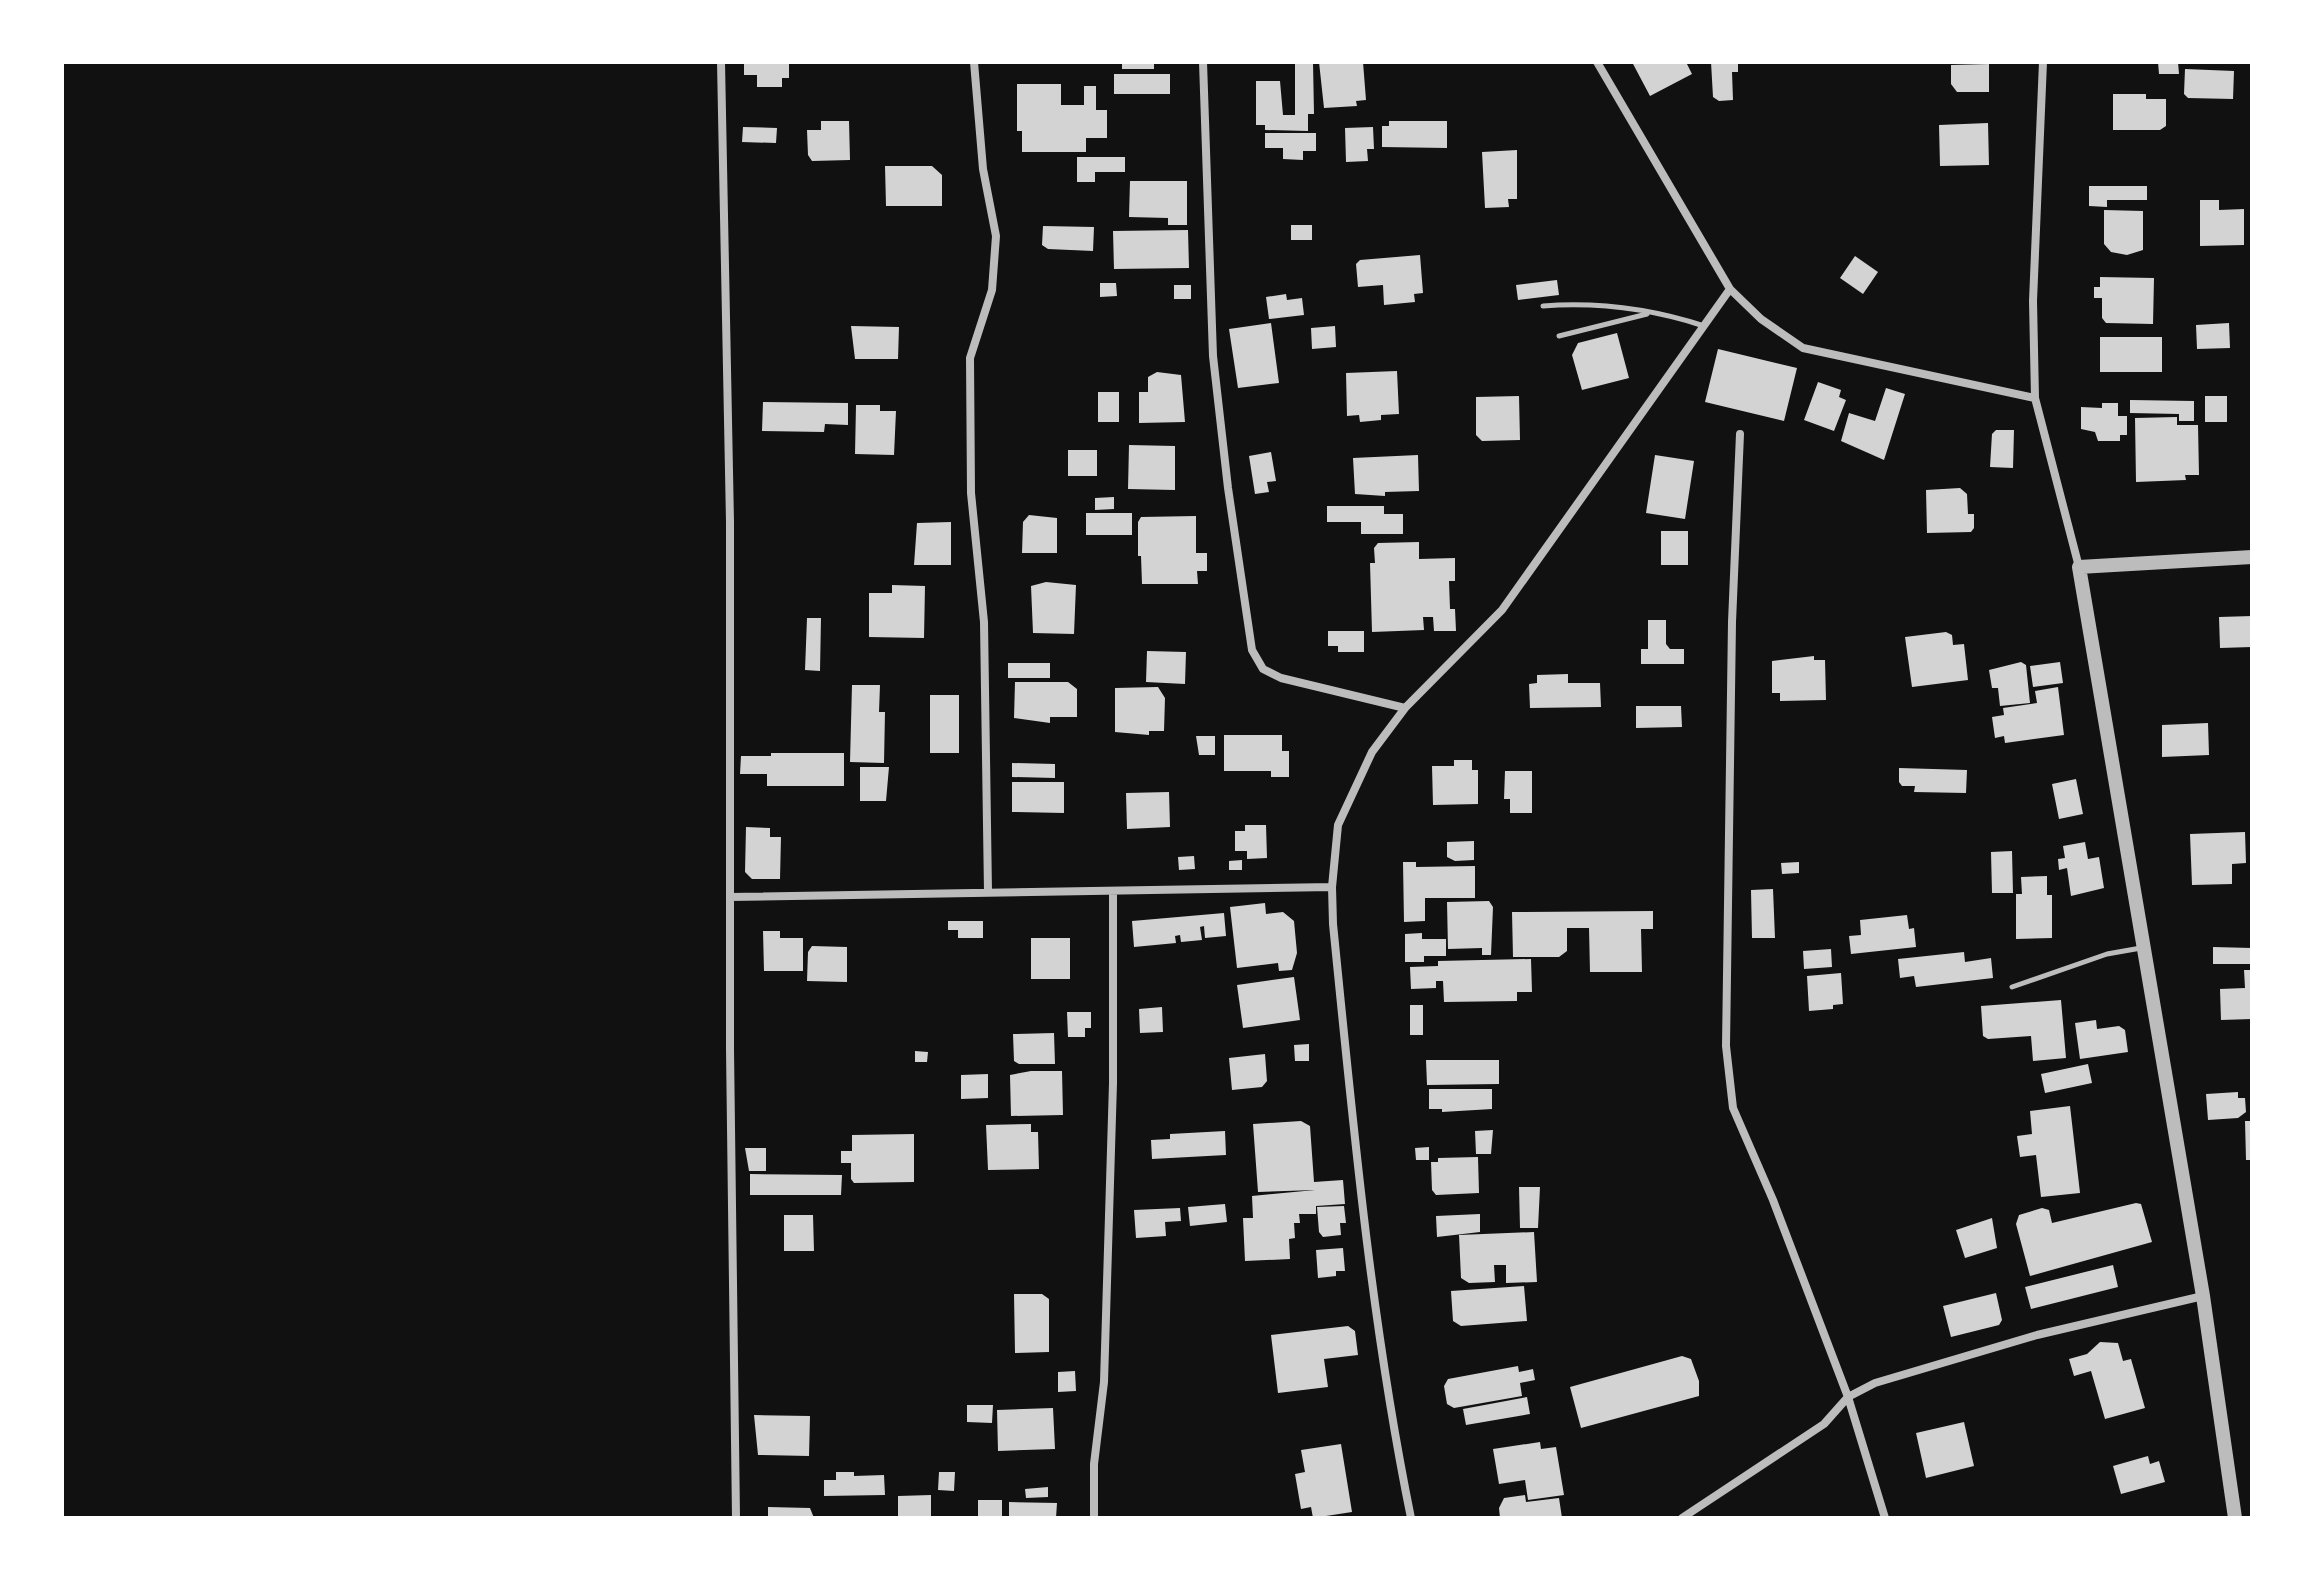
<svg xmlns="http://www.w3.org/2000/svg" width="2314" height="1580" viewBox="0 0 2314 1580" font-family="'Alegreya Sans',sans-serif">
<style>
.building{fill:#d3d3d3}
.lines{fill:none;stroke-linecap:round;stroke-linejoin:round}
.service{stroke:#bcbcbc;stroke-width:5}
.minor{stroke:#bcbcbc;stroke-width:8}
.tertiary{stroke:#bcbcbc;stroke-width:14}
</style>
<rect width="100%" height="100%" fill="#111"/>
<path class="building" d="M744 62H789V78H782V87H757V75H744Z
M1122 62H1154V69H1122Z
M1295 62H1313L1314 114H1308V131L1265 130V125H1256V81H1280L1283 115H1295Z
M1319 62H1363L1366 100 1356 101 1357 106 1324 108Z
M1632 62H1686L1692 74 1650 96Z
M1711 62H1738V72H1732L1733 100 1719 101 1713 97Z
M2158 62H2178L2179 74H2159Z
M1989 64V92H1957L1951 84V65Z
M2185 69 2234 71 2233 99 2188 98 2184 94Z
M1114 74H1170V94H1114Z
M1017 84H1061V105H1084V86H1096V110H1107V138H1086V152H1022V131H1017Z
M2113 94H2146V99H2166V126L2160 130H2113Z
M821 121H849L850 160 812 161 808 155 807 130H821Z
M1389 121H1447V148L1382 147V126H1389Z
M1988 123 1989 165 1940 166 1939 125Z
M743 127 777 128 776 143 742 142Z
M1373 127 1374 149H1367L1368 161 1346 162 1345 128Z
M1265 133H1316V151H1303V160L1283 159V148H1265Z
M1517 150V199H1508L1509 207 1485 208 1482 152Z
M1077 157H1125V172H1095V182H1077Z
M885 166H932L942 175V206H886Z
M1130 181H1187V225H1168V218L1129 217Z
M2089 186H2147V200H2107V207L2089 206Z
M2200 200H2219V210L2244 209V245L2200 246Z
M2104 210 2143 211V250L2127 255 2111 252 2104 244Z
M1291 225H1312V240H1291Z
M1043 226 1094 227 1093 251 1048 249 1042 245Z
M1188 230 1189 268 1114 269 1113 231Z
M1420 255 1423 293 1414 294 1415 302 1384 305 1383 285 1358 287 1356 264 1360 260Z
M1855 256 1878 272 1863 294 1840 278Z
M2100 277 2154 278 2153 324 2106 323 2102 318V298H2094V287H2100Z
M1557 280 1559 295 1518 300 1516 285Z
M1100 283H1116L1117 296 1100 297Z
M1174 285H1191V299H1174Z
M1286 294 1287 300 1302 298 1304 315 1269 319 1266 297Z
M1271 323 1279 383 1238 388 1229 329Z
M2229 323 2230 348 2197 349 2196 325Z
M851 326 899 327 898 359H855Z
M1335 326 1336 347 1312 349 1311 328Z
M1617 333 1629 378 1582 390 1572 355 1578 343Z
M2100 337H2162V372H2100Z
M1718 349 1797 368 1784 421 1705 402Z
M1397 371 1399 414 1381 415V420L1360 422 1359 415 1347 416 1346 373Z
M1157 372 1181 375 1185 422 1139 423V392H1148V377Z
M1818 382 1841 390 1839 397 1846 400 1834 431 1804 420Z
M1886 388 1905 394 1884 460 1841 441 1849 413 1875 421Z
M1098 392H1119V422H1098Z
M1519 396 1520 440 1482 441 1476 435V397Z
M2205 396H2227V422H2205Z
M2130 400 2194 401V421H2179V414L2130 413Z
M763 402 848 403V425L825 424 824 432 762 431Z
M2102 403H2118V416H2127V435H2120V441H2098L2095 432 2081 429V407L2102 408Z
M856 405H880V411H896L894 455 855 454Z
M2177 417V425H2198L2199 475H2185L2186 480 2136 482 2135 418Z
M1996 430H2014L2013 468 1990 467 1992 434Z
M1129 445 1175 446V490L1128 489Z
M1068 450H1097V476H1068Z
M1271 452 1276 481 1267 482 1269 492 1255 494 1249 456Z
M1418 455 1419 491 1385 492V496L1355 494 1353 458Z
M1655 455 1694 461 1685 519 1646 513Z
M1960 488 1967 494 1968 514H1974V528L1971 532 1927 533 1926 490Z
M1114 497V509L1095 510V498Z
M1327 506H1384V514H1403V534H1361V522H1327Z
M1086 513H1132V535H1086Z
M1029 515 1057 518V553H1022L1023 522Z
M1196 516V553H1207V571H1197L1198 584H1142L1141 556H1138V522L1141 517Z
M951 522V565H914L917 523Z
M1661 531H1688V565H1661Z
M1419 542V559L1455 558V581H1449L1450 609H1455L1456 631H1434L1433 617H1423L1424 630 1372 632 1370 563H1375L1374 548 1378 543Z
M1046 582 1076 585 1074 634 1033 633 1031 586Z
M892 585 925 586 924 638 869 637V593H892Z
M2252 616V647L2220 648 2219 617Z
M807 618H821L820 671 805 670Z
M1648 620H1666V644L1670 649H1684V664H1641V649H1648Z
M1328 631H1364V652H1338V646H1328Z
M1946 632 1952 635 1953 645 1964 644 1968 680 1912 687 1905 637Z
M1147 651 1186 652 1185 684 1146 682Z
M1814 656V660H1825L1826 700 1780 701V693H1772V661Z
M2021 662 2026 665 2030 703 2000 706 1998 688H1992L1989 670Z
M2060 662 2063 683 2033 687 2030 666Z
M1008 663H1050V678H1008Z
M1568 674V683H1600L1601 707 1530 708 1529 684 1537 683V675Z
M1015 682H1068L1077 689V717H1050V723L1014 718Z
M852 685H880L879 712H885L884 763 850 762Z
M1158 687 1165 698 1164 731H1149V735L1115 732V688Z
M2058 687 2064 735 2005 743 2004 736 1995 738 1992 717 2004 715 2003 708 2037 703 2035 691Z
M930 695H959V753H930Z
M1636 706H1681L1682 727 1636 728Z
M2208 723 2209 755 2162 757V725Z
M1224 735H1282V751H1289V777H1271V771H1224Z
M1196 736H1215V755H1199Z
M771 753H844V786H767V774H740L741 756H771Z
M1454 760H1472V770H1478V804L1433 805 1432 766H1454Z
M1012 763 1055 764V778L1012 777Z
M860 767H889L886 801H860Z
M1899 768 1967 770 1966 793 1914 792 1915 786H1902L1899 782Z
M1505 771H1532V813H1510V799H1504Z
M2076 779 2083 814 2059 819 2052 784Z
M1012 782H1064V813L1012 812Z
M1169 792 1170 827 1127 829 1126 793Z
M1245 825H1266L1267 858 1247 859V851H1235V831H1245Z
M746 827 770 828V837H781L780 879H752L745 872Z
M2245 832 2246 863 2232 864V884L2192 885 2190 834Z
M1474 841V860L1455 861 1447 857V842Z
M2085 842 2088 859 2099 857 2104 888 2071 896 2067 868 2059 870 2058 859 2065 858 2063 846Z
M2012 851 2013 893H1992L1991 852Z
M1194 856 1195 869 1179 870 1178 857Z
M1242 860V870H1229V861Z
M1403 862H1416V867L1475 866V898H1425V921L1404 922Z
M1799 862V873L1782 874 1781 863Z
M2047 876V895H2052V938L2016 939V894H2022L2021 877Z
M1773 889 1775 938H1752L1751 890Z
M1489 901 1493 907 1491 955H1482V948L1448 949 1447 902Z
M1265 903 1266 914 1283 912 1294 921 1297 953 1292 970 1279 971 1278 963 1237 968 1230 907Z
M1653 911V929H1641L1642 972H1590L1589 928H1567V951L1559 957H1513L1512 912Z
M1224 913 1226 936 1205 938 1204 926 1200 927 1202 940 1181 942 1180 935 1175 936 1176 943 1134 947 1132 921Z
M1907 915 1909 929 1914 928 1916 947 1851 954 1849 936 1861 935 1860 920Z
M948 921H983V938H958V930H948Z
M763 931H780V938H803V971H764Z
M1422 933V939H1446V956H1424V962H1405V934Z
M1031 938H1070V979H1031Z
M812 946 847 947V982L807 981 808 952Z
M2213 947 2252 948V964H2213Z
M1831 949 1832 967 1804 969 1803 951Z
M1964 952 1965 962 1991 958 1993 978 1916 987 1914 976 1900 978 1898 959Z
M1531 959 1532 992H1517V1001L1444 1002 1443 981H1436V988L1411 989 1410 967 1438 966V961Z
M2244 970H2252V1019L2221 1020 2220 989 2245 988Z
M1841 973 1843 1004 1833 1005V1009L1809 1011 1807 976Z
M1294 977 1300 1020 1243 1028 1237 985Z
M2061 1000 2066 1058 2033 1061 2031 1036 1988 1039 1983 1036 1981 1006Z
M1410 1005H1423V1035H1410Z
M1162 1007 1163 1032 1140 1033 1139 1009Z
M1067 1012H1091V1028H1085V1037H1068Z
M2096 1020 2097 1029 2119 1026 2125 1030 2128 1052 2080 1059 2075 1023Z
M1054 1033 1055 1064H1019L1014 1061 1013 1034Z
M1309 1044V1061H1295L1294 1045Z
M915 1051 928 1052 927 1062H915Z
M1265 1054 1267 1081 1262 1087 1232 1090 1229 1058Z
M1426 1060H1499V1084L1427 1085Z
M2088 1064 2092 1083 2045 1093 2041 1074Z
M1031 1071H1062L1063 1115 1011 1116 1010 1075Z
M988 1074V1098L961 1099V1075Z
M1429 1089H1492V1109L1442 1112V1109H1429Z
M2238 1092V1098H2245L2246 1112 2238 1118 2208 1120 2206 1094Z
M2070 1106 2080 1193 2041 1197 2036 1155 2020 1157 2017 1136 2032 1134 2030 1111Z
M1301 1121 1310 1126 1314 1182 1343 1180 1345 1204 1316 1206V1214H1299L1300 1223H1294L1295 1238 1289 1239 1290 1259 1245 1261 1243 1218H1253L1252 1196 1315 1190 1258 1192 1253 1124Z
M2245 1121H2252V1160H2246Z
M1031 1124V1132H1038L1039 1169 988 1170 986 1125Z
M1493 1130 1491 1154H1476L1475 1131Z
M1225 1131 1226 1155 1152 1159 1151 1140 1170 1139V1134Z
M914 1134V1182L854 1183 851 1179V1163H841V1151H852V1135Z
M1429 1147V1160H1416L1415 1148Z
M745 1148H766V1171H749Z
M1478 1157 1479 1193 1436 1195 1432 1190 1431 1162H1438V1158Z
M750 1174 842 1175 841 1195H750Z
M1519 1187H1540L1538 1228H1520Z
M2136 1203 2141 1204 2152 1242 2030 1276 2016 1224 2019 1215 2042 1208 2049 1210 2052 1223Z
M1225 1204 1227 1222 1190 1226 1188 1207Z
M1344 1206 1346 1223H1340L1341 1235 1323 1237 1319 1232 1317 1207Z
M1180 1208 1181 1221 1165 1222 1166 1236 1136 1238 1134 1210Z
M1480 1214V1232L1437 1237 1436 1216Z
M784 1215H813L814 1251H784Z
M1992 1218 1997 1248 1965 1258 1956 1230Z
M1534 1232 1537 1282 1506 1283V1265H1494L1495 1282 1469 1283 1461 1278 1459 1235Z
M1343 1248 1345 1271H1336V1276L1318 1278 1316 1250Z
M2113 1265 2118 1287 2031 1309 2025 1287Z
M1524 1286 1527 1321 1461 1326 1453 1321 1451 1291Z
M1996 1293 2002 1320 1999 1325 1951 1337 1943 1306Z
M1014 1294H1042L1049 1299V1352L1015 1353Z
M1348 1326 1355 1331 1358 1355 1324 1359 1328 1387 1278 1393 1271 1335Z
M2100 1342 2118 1343 2123 1361 2131 1359 2145 1408 2105 1419 2091 1371 2074 1376 2069 1359 2087 1354Z
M1682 1356 1691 1359 1699 1381V1396L1581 1428 1570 1387Z
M1518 1366 1519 1372 1533 1369 1535 1380 1520 1383 1522 1396 1454 1408 1447 1404 1444 1386 1448 1379Z
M1075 1371 1076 1391 1058 1392V1372Z
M1527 1397 1530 1414 1466 1425 1463 1409Z
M967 1405H993L992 1423 967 1422Z
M1053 1408 1055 1449 998 1451 997 1410Z
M754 1415 810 1416 809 1456 758 1455Z
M1964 1422 1974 1466 1926 1478 1916 1433Z
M1540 1442 1541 1449 1556 1447 1564 1495 1528 1500 1525 1480 1499 1484 1493 1449Z
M1341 1444 1352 1512 1313 1518 1311 1507 1301 1509 1295 1474 1305 1472 1301 1450Z
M2148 1456 2150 1464 2159 1461 2165 1482 2121 1494 2113 1466Z
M836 1472H854V1476L884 1475 885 1495 824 1496V1480H836Z
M939 1472H955L954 1491 938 1490Z
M1048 1487V1497L1026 1498 1025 1489Z
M931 1495V1518H898V1496Z
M1525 1495 1526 1502 1559 1498 1562 1518H1500L1499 1508 1504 1498Z
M978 1500H1002V1516L978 1517Z
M1009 1502 1057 1503 1056 1518H1009Z
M768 1507 810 1508 814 1518H768Z"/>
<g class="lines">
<path class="service" d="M1543 306C1597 302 1652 309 1704 326
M1559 336 1647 314
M2012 987 2107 954 2141 948"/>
<path class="minor" d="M721 62 730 522V1049L736 1518
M974 62 983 169 996 236 992 290 970 358 971 493 984 622 988 892
M1203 62 1213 356 1228 488 1252 650 1263 669 1281 678 1405 708
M1597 62 1730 289 1761 319 1803 348 2035 398
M2043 62 2033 301 2035 398 2079 567
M1740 434 1732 622 1726 1046 1733 1108 1773 1200 1848 1397 1885 1518
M730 897 1332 887
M1094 1518V1464L1104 1382 1113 1083V891
M1411 1518C1371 1322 1353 1123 1333 924L1332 887 1338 825 1372 752 1405 708 1502 610 1730 289
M1682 1518 1824 1424 1848 1397 1875 1383 2037 1335 2203 1296"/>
<path class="tertiary" d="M2235 1518 2203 1296 2079 567 2252 557"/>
</g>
<rect width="2314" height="1580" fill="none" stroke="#ffffff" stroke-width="128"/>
</svg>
